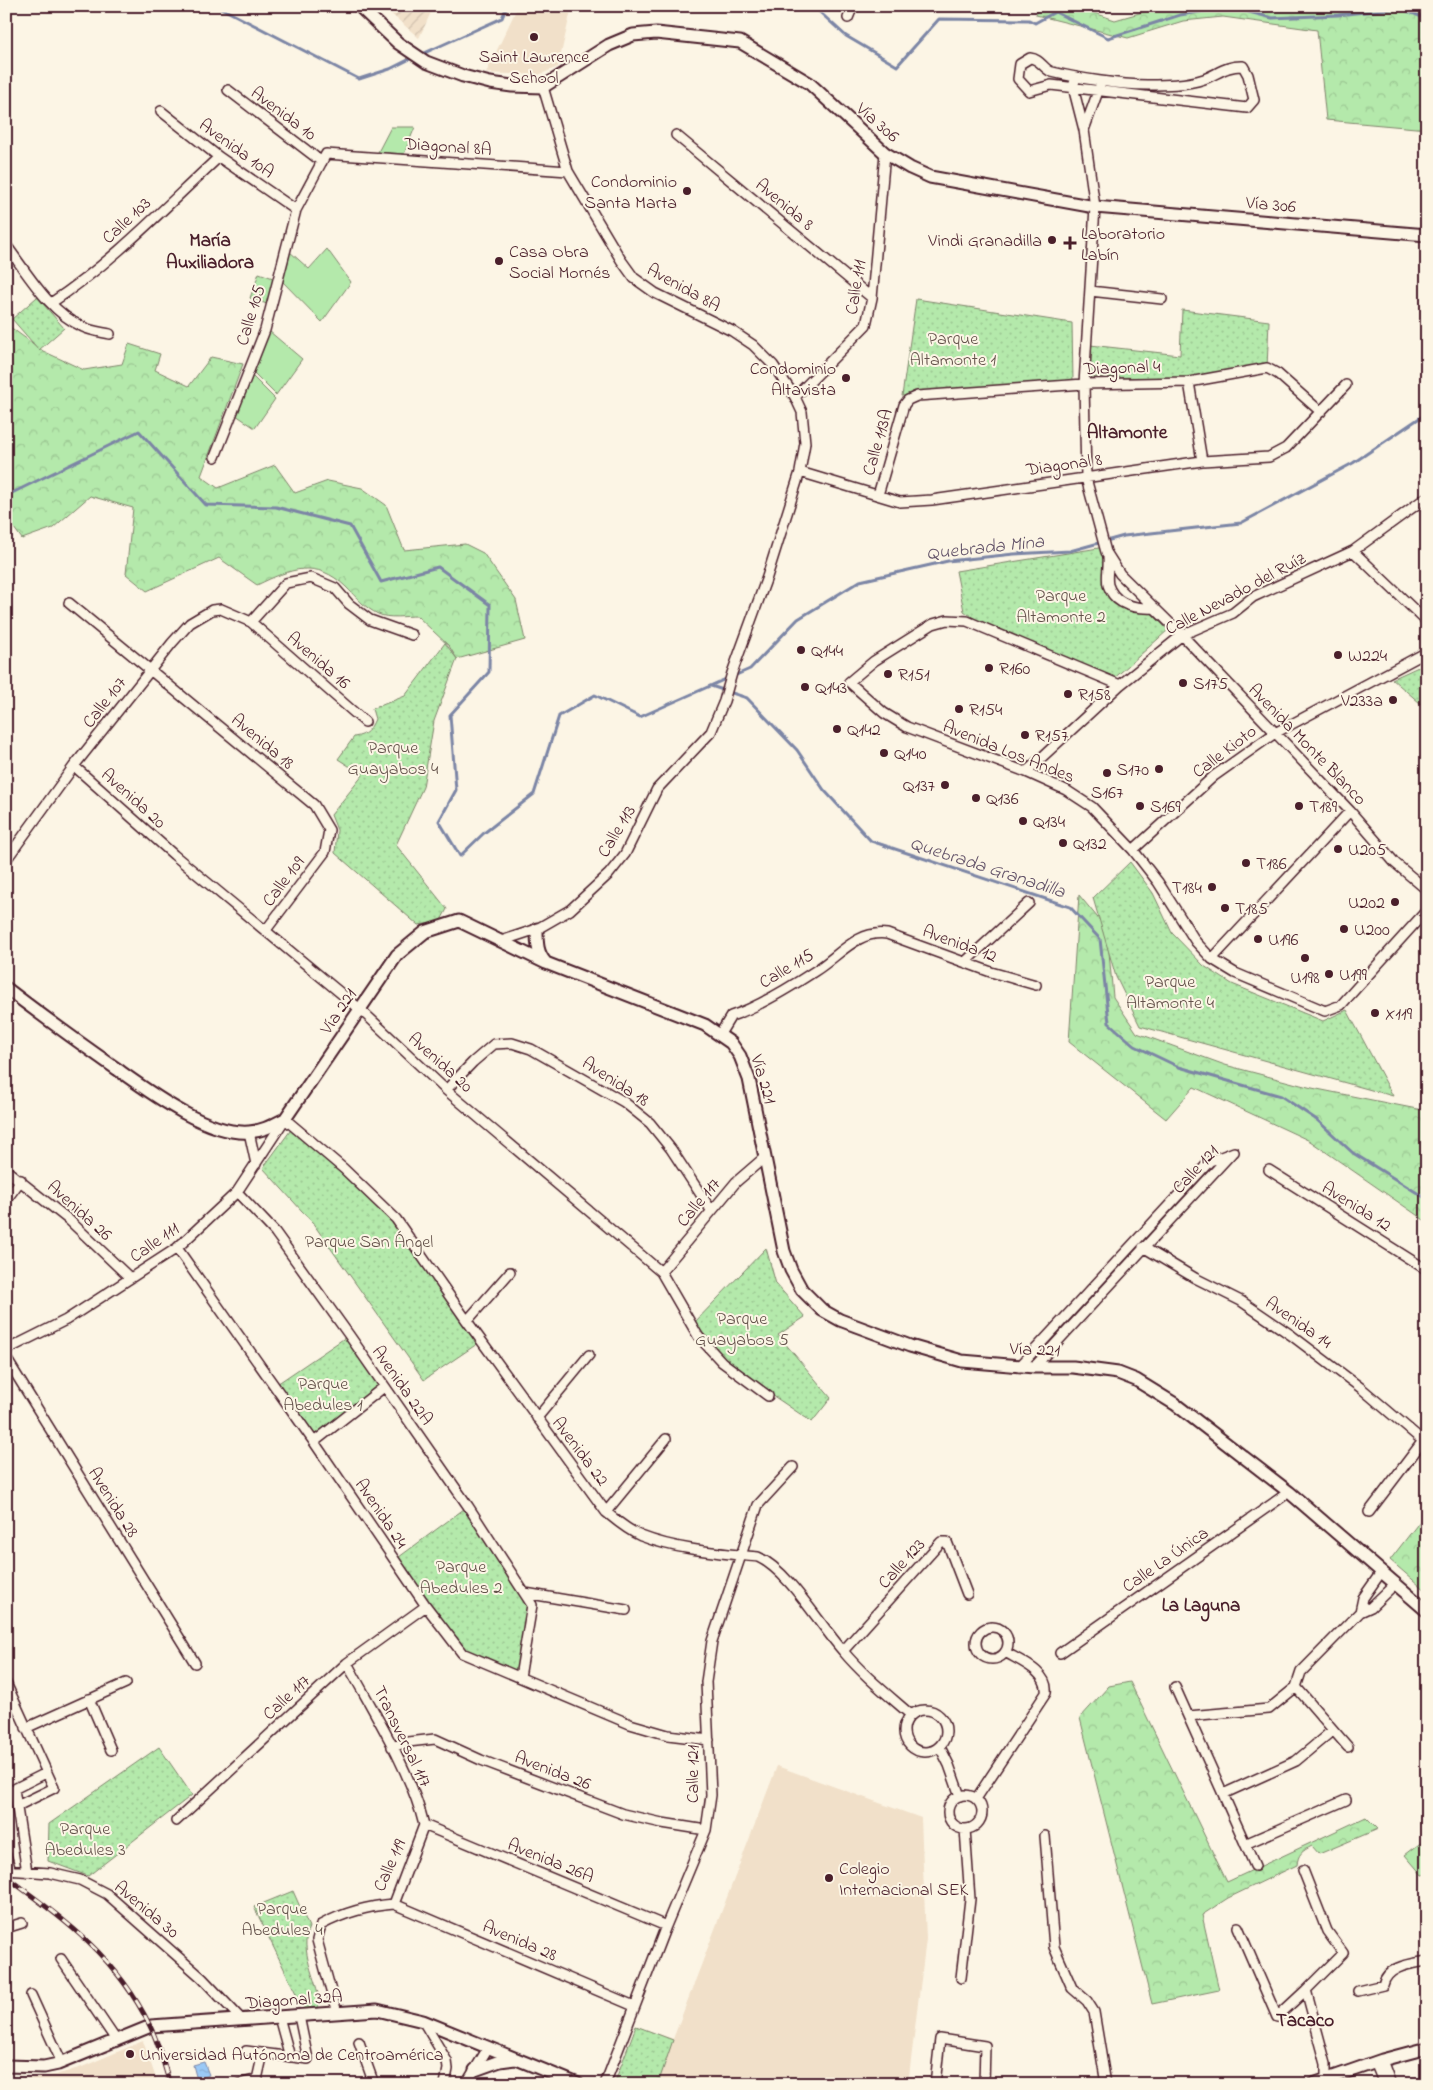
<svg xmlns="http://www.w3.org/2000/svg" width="1433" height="2090" viewBox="0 0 1433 2090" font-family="'Indie Flower',sans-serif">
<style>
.built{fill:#f1e0c9}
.industrial{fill:url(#industrial-furrows)}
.green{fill:#b4e9ab;stroke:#7f846b}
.forest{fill:url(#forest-crowns);stroke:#7f846b}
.park{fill:url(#park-dots);stroke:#7f846b}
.water{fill:url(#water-ripples);stroke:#7b85a5}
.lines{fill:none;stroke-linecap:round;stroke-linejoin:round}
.stream{stroke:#7b85a5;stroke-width:3}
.street-casing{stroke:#4a1f2b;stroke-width:12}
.secondary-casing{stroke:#4a1f2b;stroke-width:15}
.street{stroke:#fcf5e5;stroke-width:9}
.secondary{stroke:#fcf5e5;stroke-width:11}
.rail-casing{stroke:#4a1f2b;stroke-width:5}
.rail{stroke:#fcf5e5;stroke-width:3;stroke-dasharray:9;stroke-linecap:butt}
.poi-dot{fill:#4a1f2b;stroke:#fcf5e5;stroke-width:2}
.labels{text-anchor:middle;stroke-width:4;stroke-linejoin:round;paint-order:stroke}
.poi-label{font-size:18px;fill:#4a1f2b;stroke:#fcf5e5;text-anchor:start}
.street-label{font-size:18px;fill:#4a1f2b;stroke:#fcf5e5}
.park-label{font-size:18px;fill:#64524b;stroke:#fcf5e5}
.neighbourhood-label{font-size:19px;font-weight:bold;fill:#4a1f2b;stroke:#fcf5e5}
.water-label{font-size:19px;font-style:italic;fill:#625268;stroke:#fcf5e5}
</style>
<defs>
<pattern id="industrial-furrows" width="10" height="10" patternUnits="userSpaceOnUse" patternTransform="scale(1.25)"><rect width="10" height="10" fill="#f1e0c9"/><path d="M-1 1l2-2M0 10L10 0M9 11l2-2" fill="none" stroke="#d0c0ad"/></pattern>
<pattern id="forest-crowns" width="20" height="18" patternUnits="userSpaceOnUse" patternTransform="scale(1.25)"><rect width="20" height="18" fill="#b4e9ab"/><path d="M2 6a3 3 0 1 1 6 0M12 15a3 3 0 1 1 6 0" fill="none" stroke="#9cc793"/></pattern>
<pattern id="park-dots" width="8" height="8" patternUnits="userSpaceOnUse" patternTransform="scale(1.25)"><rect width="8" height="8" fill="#b4e9ab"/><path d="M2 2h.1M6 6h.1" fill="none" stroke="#9cc793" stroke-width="1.8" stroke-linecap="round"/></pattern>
<pattern id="water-ripples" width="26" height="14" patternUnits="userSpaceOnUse" patternTransform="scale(1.25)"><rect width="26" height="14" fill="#9bc9f6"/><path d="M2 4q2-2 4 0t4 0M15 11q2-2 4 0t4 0" fill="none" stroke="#87acd3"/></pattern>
</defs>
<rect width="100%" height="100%" fill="#fcf5e5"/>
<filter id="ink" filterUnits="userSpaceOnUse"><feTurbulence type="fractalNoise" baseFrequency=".02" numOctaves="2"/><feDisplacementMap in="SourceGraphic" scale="10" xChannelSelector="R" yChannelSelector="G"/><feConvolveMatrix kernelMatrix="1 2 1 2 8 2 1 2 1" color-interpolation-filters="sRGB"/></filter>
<g filter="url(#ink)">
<path class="built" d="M518 6H572L558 67 538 75 486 73Z
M777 1766 921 1818 926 1939 908 2084H614L636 2026 673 2039Z
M143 2041 158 2084H6V2078L25 2079 56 2075 82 2067Z"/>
<path class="industrial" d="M382 6H434L419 38Z"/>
<path class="green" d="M391 127H415L404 154 378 152Z
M327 249 351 282 322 322 281 280 289 251 309 269Z
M259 273 276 279 267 304 250 298Z
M269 331 302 359 276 395 253 372Z
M251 375 275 399 255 428 236 415Z
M1427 1838V1874L1422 1875 1405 1855Z"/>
<path class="forest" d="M1038 6H1074L1115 20 1164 6H1415L1427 10V129L1326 120 1317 30 1223 17 1183 21 1128 38 1036 15Z
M6 324 43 351 84 370 122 364 129 344 160 354 155 370 189 386 211 357 243 364 201 476 218 488 275 465 295 493 328 481 362 488 386 505 404 550 465 544 483 553 516 600 525 640 457 659 449 646 417 616C406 616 388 619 378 614 365 608 356 597 346 587 316 558 290 569 257 585L219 558 147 591 126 574 133 508 90 496 53 528 22 539 6 517Z
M1079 895 1107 929 1113 997 1137 1033 1225 1065 1312 1088 1427 1111V1222L1310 1141 1194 1087 1166 1119 1069 1042Z
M1427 1512V1592L1390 1560Z
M1130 1682 1227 1882 1366 1817 1378 1829 1319 1854 1312 1846C1302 1851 1298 1854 1297 1865L1228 1898 1202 1915 1219 1990 1152 2004 1080 1718 1109 1686Z"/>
<path class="park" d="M37 297 64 328 39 350 12 319Z
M916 299 1072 323 1073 381 902 396Z
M1182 310 1269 321 1267 368 1193 378 1087 377 1090 345 1180 355Z
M1105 547 1108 584 1116 597 1147 609 1168 630 1110 682 993 632 964 611 956 571Z
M445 643 457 659 434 721 423 787 396 845 447 909 440 922 418 925 335 853 337 830 331 815 363 775 338 759 354 737C367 735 370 730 375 719L372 709 405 696Z
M1427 663V709L1392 679Z
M1130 862 1153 893 1172 933 1204 966 1232 984 1323 1021 1347 1010 1393 1096 1140 1026 1116 977 1093 898Z
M293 1127 396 1219 477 1344 424 1380 312 1222 263 1168Z
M766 1248 776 1284 805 1317 778 1335 831 1398 812 1422 720 1360 693 1324Z
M349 1335 384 1387 314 1442 274 1386Z
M468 1506 532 1605 520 1677 462 1653 395 1560Z
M159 1747 192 1795 88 1876 48 1861 49 1824Z
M293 1891 309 1927C299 1950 316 1979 320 2002L317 2008 304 2010 254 1907Z
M636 2026 673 2040 658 2084H614Z"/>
<path class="water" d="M204 2062 209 2075 197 2080 193 2065Z"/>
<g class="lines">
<path class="stream" d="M217 6 359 79 390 69 414 57
M813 6 846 36 897 66 939 19 1029 20 1035 23 1055 12 1108 38 1180 15 1230 7 1272 18 1338 15 1400 8 1427 19
M420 55 502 18 507 6
M6 485 12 493 139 431 206 505 276 507 350 526 381 582 438 567 490 605 489 672 450 715 456 790 439 821 460 856 484 833 534 794 559 716 595 695 640 717 728 678
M734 676 750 669 798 619 860 581 948 561 1014 554 1070 551 1124 536 1241 523 1353 463 1427 413
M711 686 747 698 797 750 824 790 871 841 1070 907 1100 939 1109 1023 1135 1046 1179 1067 1281 1096 1317 1120 1353 1153 1427 1199"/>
<defs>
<path id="street" d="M848 18 853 6
M1030 58C1041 59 1043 69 1052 72 1077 78 1120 85 1147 85 1165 85 1186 85 1204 79 1217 74 1228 65 1243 66L1248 75 1254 100 1247 108 1051 85 1029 91 1018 79 1020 64Z
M1076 77 1073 87 1084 130 1095 207 1084 384 1086 478 1106 552 1120 574 1182 635 1350 811 1395 863 1427 890
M228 90 322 162
M161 111 219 157 296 210
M1084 130 1100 86
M676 135 872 298
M6 245C28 274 49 312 83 327 91 331 101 332 110 334
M1090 291 1162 299
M51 303C113 262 165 207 219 157
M1189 382 1202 461
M795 397 866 325 872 298 885 153
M215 457 265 330 296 210 326 154 568 171
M800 472 900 502 932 500 1202 461 1269 457 1286 448 1346 385
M878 495 904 405 908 400 917 396 1084 384 1189 382 1267 368 1278 374 1321 412
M1353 551 1427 622
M1108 557C1109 566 1106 577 1108 585 1115 606 1136 609 1155 608
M69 603 314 805 329 830 325 852 266 930
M251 622 286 583 311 578 335 588 349 604 370 620 412 635
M1120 685 967 621 947 620 933 624 874 661 849 682 884 713 907 727 1026 772 1066 790 1092 807 1133 850 1158 882 1196 942 1212 959 1235 973 1325 1011 1341 1005 1427 910
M74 766 174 855 361 1010 446 1090 661 1272 698 1336 722 1362 768 1396
M1026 772 1120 685 1182 635 1233 613 1253 597 1353 551 1427 497
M1133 850 1214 776 1275 733 1427 652
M6 860 74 766 172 643 190 623 212 610 221 609 251 622 365 722
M501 941 537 929 570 910 609 874 625 854 657 789 711 732 724 701 732 673 767 577 800 472 805 443 802 412 795 397 773 365 753 345 732 331 655 293 634 278 621 260 568 171 543 87
M1212 959 1350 811
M965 962 1029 903
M720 1034 731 1016C756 1008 792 986 815 971 839 956 857 930 887 934L991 972 1036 985
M446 1090 473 1062 494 1044 512 1043 531 1049 624 1102 650 1123 671 1149 711 1210
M249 1132 256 1164
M6 1170 69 1220 130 1278
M1269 1170 1427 1270
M237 1192 275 1232 349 1335 468 1506 532 1605 520 1677
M6 1200 21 1180
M1143 1247 1195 1278 1241 1301 1291 1335 1361 1388 1423 1441
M177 1248 314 1442 426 1606 462 1653 630 1724 668 1735 709 1740
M661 1272 736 1182 765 1157
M467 1321 510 1272
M6 1350 66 1320 177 1248 237 1192 285 1119 344 1169 396 1219 467 1321 606 1512C617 1521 627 1530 641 1536 677 1550 720 1553 758 1557 789 1571 819 1624 843 1651 863 1675 887 1694 911 1715
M6 1358 195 1663
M1019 1367 1210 1161 1234 1152
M1034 1367 1232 1153
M537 1418 589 1355
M314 1442 384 1387
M606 1512 666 1439
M1369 1512 1426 1437
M1382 1571 1363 1598 1360 1612 1371 1607 1396 1583
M525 1593 626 1610
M976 1643a16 16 0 1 1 32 0a16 16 0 1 1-32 0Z
M843 1651 941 1542H947L967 1594
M1060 1653 1289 1492
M347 1663C374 1713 411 1771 424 1825
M6 1683 54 1788 17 1806
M1175 1687 1188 1716 1269 1709 1296 1687 1301 1672 1360 1612
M1296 1687 1348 1747
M89 1699 111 1750
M904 1731a21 21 0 1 1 42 0a21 21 0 1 1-42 0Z
M1188 1716 1223 1794 1296 1761 1333 1730
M26 1728 126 1683
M392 1747 408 1742 435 1739 481 1760 623 1814 662 1823 706 1830
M940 1747 949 1765 960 1796
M1223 1794 1255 1866
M948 1812a17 17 0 1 1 34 0a17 17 0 1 1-34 0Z
M976 1799 1046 1693C1049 1672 1020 1661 1005 1652
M176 1821 347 1663 426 1606
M424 1825 666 1926
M1045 1836 1054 1947 1072 1988 1087 2001 1094 2012 1106 2084
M1245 1844 1346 1800
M6 1855 11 1871
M6 1870 50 1873 80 1880 107 1894 202 1978 242 2020
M1303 1870 1327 1931 1343 1953 1306 1990
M27 1872 14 1789 46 1773
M394 1904 634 2006
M1238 1927 1277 2017 1306 1990 1326 2064V2079
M6 1928 22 1923
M61 1959 116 2040
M961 1978 970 1899 965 1829
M1358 1991 1383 1985C1387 1966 1411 1964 1427 1961
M31 1995 62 2063
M337 2013 317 1940 321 1925C345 1912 367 1906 394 1904L424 1825
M279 2017 290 2057
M423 2021 447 2061 448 2069 445 2084
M359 2042 374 2084
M246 2051 308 2059 299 2016
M1382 2060 1391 2084
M1375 2062 1384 2084
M239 2084 258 2079
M256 2084 263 2053
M466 2084 488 2048
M605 2084 666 1926 706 1830 711 1795 706 1682 712 1641 758 1505 793 1467
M935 2084 940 2039 985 2046 984 2084"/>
<path id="secondary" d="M359 6 398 43 426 62 463 76 490 83 512 86 543 87 609 45 633 35 656 33 740 42 809 83 885 153 910 168 930 177 1095 207 1427 235
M537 929C537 943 537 953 546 963
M6 988C41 1015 77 1041 114 1067 148 1091 206 1135 249 1132 263 1131 273 1125 285 1119L397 955 425 932 459 921 546 963 705 1025 731 1043 740 1056 749 1079 784 1251 791 1270 802 1290 822 1310 840 1320 910 1346 962 1361 1034 1367H1073L1118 1373 1136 1380 1175 1404 1289 1492 1427 1611
M6 2066 44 2067 58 2064 151 2026 377 2010 423 2021 578 2084
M475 2070 500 2061 515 2059
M1313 2084 1382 2060 1427 2048"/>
</defs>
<use href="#street" class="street-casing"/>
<use href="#secondary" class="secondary-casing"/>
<use href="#street" class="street"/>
<use href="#secondary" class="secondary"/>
<defs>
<path id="rail" d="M6 1877C65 1919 118 1959 150 2026 159 2044 164 2065 170 2084"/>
</defs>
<use href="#rail" class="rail-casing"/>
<use href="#rail" class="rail"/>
</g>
</g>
<g class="poi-dot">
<circle cx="534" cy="37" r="5"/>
<circle cx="687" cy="191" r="5"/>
<circle cx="1052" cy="240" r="5"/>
<path d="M1067.5 235.5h5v5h5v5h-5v5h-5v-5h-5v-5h5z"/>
<circle cx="499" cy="261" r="5"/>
<circle cx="846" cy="378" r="5"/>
<circle cx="801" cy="650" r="5"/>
<circle cx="1338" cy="655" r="5"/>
<circle cx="989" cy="668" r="5"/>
<circle cx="888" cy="674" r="5"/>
<circle cx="1183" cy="683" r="5"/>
<circle cx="805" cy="687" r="5"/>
<circle cx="1068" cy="694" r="5"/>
<circle cx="1393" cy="700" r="5"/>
<circle cx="959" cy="709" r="5"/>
<circle cx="837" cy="729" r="5"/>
<circle cx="1025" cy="735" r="5"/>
<circle cx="884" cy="753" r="5"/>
<circle cx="1159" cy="769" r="5"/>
<circle cx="1107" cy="773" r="5"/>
<circle cx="945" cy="785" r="5"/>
<circle cx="976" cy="798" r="5"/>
<circle cx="1140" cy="806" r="5"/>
<circle cx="1299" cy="806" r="5"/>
<circle cx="1023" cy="821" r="5"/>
<circle cx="1063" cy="843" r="5"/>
<circle cx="1338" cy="849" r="5"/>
<circle cx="1246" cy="863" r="5"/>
<circle cx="1212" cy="887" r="5"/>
<circle cx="1395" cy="902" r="5"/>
<circle cx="1225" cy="908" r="5"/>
<circle cx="1344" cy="929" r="5"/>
<circle cx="1258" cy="939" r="5"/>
<circle cx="1305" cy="958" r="5"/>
<circle cx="1329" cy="974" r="5"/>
<circle cx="1375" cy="1013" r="5"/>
<circle cx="829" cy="1878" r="5"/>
<circle cx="130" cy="2054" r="5"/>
</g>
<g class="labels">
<g class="poi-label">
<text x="534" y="62" text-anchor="middle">Saint Lawrence<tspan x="534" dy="21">School</tspan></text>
<text x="677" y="187" text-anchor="end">Condominio<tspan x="677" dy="21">Santa Marta</tspan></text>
<text x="1081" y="239">Laboratorio<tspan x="1081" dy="21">Labín</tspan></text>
<text x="1042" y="246" text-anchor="end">Vindi Granadilla</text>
<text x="509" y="257">Casa Obra<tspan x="509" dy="21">Social Mornés</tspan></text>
<text x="836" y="374" text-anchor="end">Condominio<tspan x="836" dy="21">Altavista</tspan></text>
<text x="811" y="656">Q144</text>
<text x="1348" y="661">W224</text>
<text x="999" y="674">R160</text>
<text x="898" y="680">R151</text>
<text x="1193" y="689">S175</text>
<text x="815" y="693">Q143</text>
<text x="1078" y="700">R158</text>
<text x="1383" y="706" text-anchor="end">V233a</text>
<text x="969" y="715">R154</text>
<text x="847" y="735">Q142</text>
<text x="1035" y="741">R157</text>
<text x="894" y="759">Q140</text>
<text x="1149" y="775" text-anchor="end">S170</text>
<text x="935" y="791" text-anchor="end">Q137</text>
<text x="1107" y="798" text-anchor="middle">S167</text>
<text x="986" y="804">Q136</text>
<text x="1150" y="812">S169</text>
<text x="1309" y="812">T189</text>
<text x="1033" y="827">Q134</text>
<text x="1073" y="849">Q132</text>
<text x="1348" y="855">U205</text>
<text x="1256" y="869">T186</text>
<text x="1202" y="893" text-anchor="end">T184</text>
<text x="1385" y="908" text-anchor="end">U202</text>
<text x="1235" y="914">T185</text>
<text x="1354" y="935">U200</text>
<text x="1268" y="945">U196</text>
<text x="1339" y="980">U199</text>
<text x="1305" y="983" text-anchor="middle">U198</text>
<text x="1385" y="1019">X119</text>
<text x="839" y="1874">Colegio<tspan x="839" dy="21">Internacional SEK</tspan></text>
<text x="140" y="2060">Universidad Autónoma de Centroamérica</text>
</g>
<g class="street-label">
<text transform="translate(284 113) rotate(37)" y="6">Avenida 10</text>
<text transform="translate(878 122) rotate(41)" y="6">Vía 306</text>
<text transform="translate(448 146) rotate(4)" y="6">Diagonal 8A</text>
<text transform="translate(237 148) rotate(36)" y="6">Avenida 10A</text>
<text transform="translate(785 204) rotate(40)" y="6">Avenida 8</text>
<text transform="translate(1271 204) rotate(5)" y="6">Vía 306</text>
<text transform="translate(126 220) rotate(-43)" y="6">Calle 103</text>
<text transform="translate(684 287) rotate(29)" y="6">Avenida 8A</text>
<text transform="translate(855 287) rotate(-81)" y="6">Calle 111</text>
<text transform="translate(250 315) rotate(-73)" y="6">Calle 105</text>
<text transform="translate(1122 367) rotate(-2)" y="6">Diagonal 4</text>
<text transform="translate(877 442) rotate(-74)" y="6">Calle 113A</text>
<text transform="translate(1064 464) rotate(-8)" y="6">Diagonal 8</text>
<text transform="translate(1235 593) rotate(-28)" y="6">Calle Nevado del Ruíz</text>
<text transform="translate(319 660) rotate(41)" y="6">Avenida 16</text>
<text transform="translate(104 702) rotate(-52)" y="6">Calle 107</text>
<text transform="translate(263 741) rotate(40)" y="6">Avenida 18</text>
<text transform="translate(1308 744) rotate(46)" y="6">Avenida Monte Blanco</text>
<text transform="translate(1009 751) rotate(22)" y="6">Avenida Los Andes</text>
<text transform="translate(1224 751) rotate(-37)" y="6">Calle Kioto</text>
<text transform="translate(134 798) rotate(42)" y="6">Avenida 20</text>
<text transform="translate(616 831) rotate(-59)" y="6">Calle 113</text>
<text transform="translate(283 881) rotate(-53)" y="6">Calle 109</text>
<text transform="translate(960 943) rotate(20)" y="6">Avenida 12</text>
<text transform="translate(786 968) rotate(-31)" y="6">Calle 115</text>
<text transform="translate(338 1011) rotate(-56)" y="6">Vía 221</text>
<text transform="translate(441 1062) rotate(42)" y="6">Avenida 20</text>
<text transform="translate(764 1079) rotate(73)" y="6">Vía 221</text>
<text transform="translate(616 1081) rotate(33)" y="6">Avenida 18</text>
<text transform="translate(1195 1169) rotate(-47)" y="6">Calle 121</text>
<text transform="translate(698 1202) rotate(-50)" y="6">Calle 117</text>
<text transform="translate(1357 1206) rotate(32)" y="6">Avenida 12</text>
<text transform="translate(80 1210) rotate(42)" y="6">Avenida 26</text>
<text transform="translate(154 1242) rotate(-35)" y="6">Calle 111</text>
<text transform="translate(1299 1322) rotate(35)" y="6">Avenida 14</text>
<text transform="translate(1035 1349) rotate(2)" y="6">Vía 221</text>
<text transform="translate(403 1385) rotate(55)" y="6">Avenida 22A</text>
<text transform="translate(581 1451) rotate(53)" y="6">Avenida 22</text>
<text transform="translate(114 1502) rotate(58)" y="6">Avenida 28</text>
<text transform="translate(382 1513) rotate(56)" y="6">Avenida 24</text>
<text transform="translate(1165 1559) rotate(-35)" y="6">Calle La Única</text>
<text transform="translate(901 1563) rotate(-48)" y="6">Calle 123</text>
<text transform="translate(286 1697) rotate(-43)" y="6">Calle 117</text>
<text transform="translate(403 1736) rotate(64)" y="6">Transversal 117</text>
<text transform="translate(553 1770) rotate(21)" y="6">Avenida 26</text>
<text transform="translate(692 1774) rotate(-90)" y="6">Calle 121</text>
<text transform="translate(551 1860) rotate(22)" y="6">Avenida 26A</text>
<text transform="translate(389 1865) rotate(-66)" y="6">Calle 119</text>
<text transform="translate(147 1909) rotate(40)" y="6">Avenida 30</text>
<text transform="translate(520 1940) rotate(23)" y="6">Avenida 28</text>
<text transform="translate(294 1999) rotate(-4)" y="6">Diagonal 32A</text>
</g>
<g class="park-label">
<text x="953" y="344">Parque<tspan x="953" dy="21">Altamonte 1</tspan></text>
<text x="1061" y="601">Parque<tspan x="1061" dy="21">Altamonte 2</tspan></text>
<text x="393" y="753">Parque<tspan x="393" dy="21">Guayabos 4</tspan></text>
<text x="1170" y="987">Parque<tspan x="1170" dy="21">Altamonte 4</tspan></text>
<text x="369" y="1247">Parque San Ángel</text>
<text x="742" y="1324">Parque<tspan x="742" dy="21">Guayabos 5</tspan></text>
<text x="323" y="1389">Parque<tspan x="323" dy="21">Abedules 1</tspan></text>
<text x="461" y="1572">Parque<tspan x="461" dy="21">Abedules 2</tspan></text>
<text x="85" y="1834">Parque<tspan x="85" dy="21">Abedules 3</tspan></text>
<text x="282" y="1914">Parque<tspan x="282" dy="21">Abedules 4</tspan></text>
</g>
<g class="neighbourhood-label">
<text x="210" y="246">María<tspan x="210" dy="22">Auxiliadora</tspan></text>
<text x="1127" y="438">Altamonte</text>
<text x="1201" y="1611">La Laguna</text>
<text x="1305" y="2026">Tacaco</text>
</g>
<g class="water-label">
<text transform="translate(985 546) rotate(-6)" y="7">Quebrada Mina</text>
<text transform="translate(988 866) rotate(18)" y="7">Quebrada Granadilla</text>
</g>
</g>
<rect width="1433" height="2090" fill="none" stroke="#fcf5e5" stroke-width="25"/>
<rect x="12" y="12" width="1408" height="2065" fill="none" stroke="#4a1f2b" stroke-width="2" filter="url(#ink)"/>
</svg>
